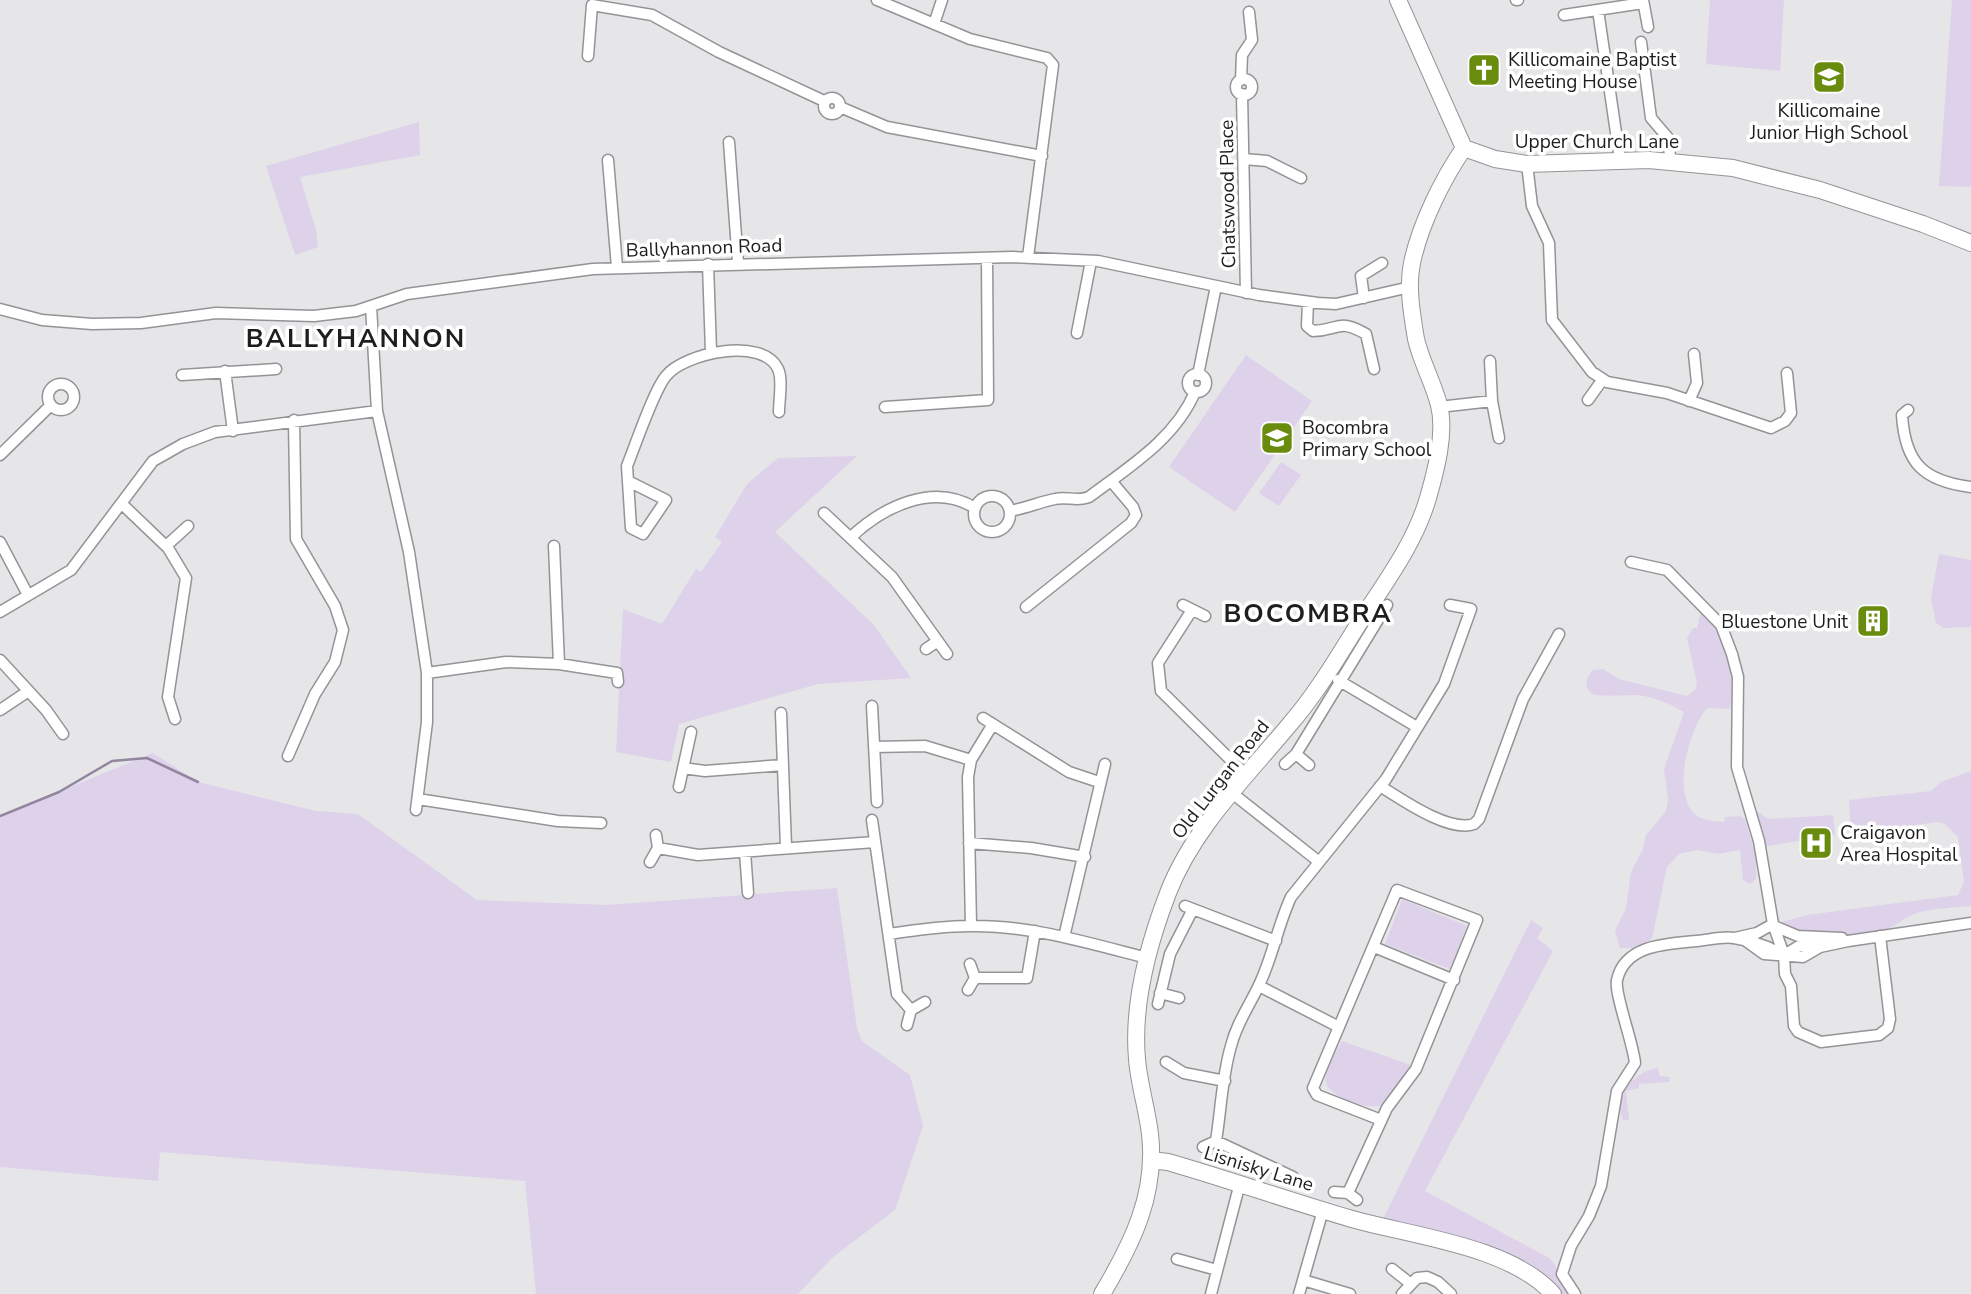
<svg xmlns="http://www.w3.org/2000/svg" width="1971" height="1294" viewBox="0 0 1971 1294" font-family="'Nunito Sans',sans-serif">
<style>
.green{fill:#ded2eb}
.lines{fill:none;stroke-linecap:round;stroke-linejoin:round}
.stream{stroke:#92859f;stroke-width:2.5}
.street-casing{stroke:#949396;stroke-width:13}
.secondary-casing{stroke:#949396;stroke-width:18}
.street{stroke:#fff;stroke-width:10}
.secondary{stroke:#fff;stroke-width:16}
.labels{text-anchor:middle;stroke-width:7;stroke-linejoin:round;paint-order:stroke}
.poi-label{font-size:19px;fill:#1f1e1f;stroke:#fff;text-anchor:start}
.street-label{font-size:19px;fill:#1f1e1f;stroke:#fff}
.district-label{font-size:26px;font-weight:bold;letter-spacing:2px;fill:#1f1e1f;stroke:#fff}
</style>
<rect width="100%" height="100%" fill="#e6e5e8"/>
<path class="green" d="M1710 0H1784L1780 71 1706 64Z
M1952 0H1971V187L1939 186Z
M419 122 420 155 300 177 316 230 318 247 295 255 266 166Z
M1246 355 1312 401 1235 512 1169 467Z
M857 456 775 532 873 624 911 678 818 684 679 724 671 762 616 752 623 609 662 624 696 569 701 572 722 542 715 537 747 484 778 458Z
M1281 462 1301 475 1279 506 1259 493Z
M1939 554 1971 560V627L1944 628 1936 623 1931 598Z
M1701 611C1728 629 1735 679 1730 709L1707 708C1689 729 1670 796 1697 816 1705 821 1715 821 1724 822L1725 817 1740 816 1745 819 1756 856V879L1750 884 1743 880 1740 850 1718 854 1697 850 1679 854 1667 867 1652 938 1640 948H1620L1615 931 1626 908 1631 872 1643 849 1646 835 1666 811 1668 800 1664 769 1684 712C1670 704 1653 696 1636 695 1628 695 1597 697 1592 694 1583 687 1586 677 1593 670L1603 669 1619 679 1687 696 1695 690 1697 683 1687 638 1693 628H1697Z
M153 753 198 782 316 811 358 814 477 900 607 905 837 888 857 1028 862 1041 910 1075 923 1126 895 1210 832 1258 798 1294H536L525 1181 160 1152 158 1181 0 1167V816Z
M1971 771V906C1953 908 1934 908 1917 913 1906 916 1898 925 1887 929 1865 937 1797 943 1782 922L1807 915 1958 895 1964 882 1958 837 1945 824 1938 822 1851 833 1849 800 1931 791 1941 782Z
M1754 809 1768 819 1833 815 1835 835 1767 846 1763 841Z
M1402 899 1467 926 1450 969 1385 944Z
M1531 920 1543 928 1537 938 1553 951 1425 1191 1549 1258 1554 1263 1568 1294H1559L1552 1286 1385 1222 1383 1219Z
M1342 1041 1411 1065 1383 1105C1369 1111 1329 1097 1326 1082 1323 1071 1337 1051 1342 1041Z
M1658 1068 1660 1076 1669 1077 1670 1082 1639 1084V1088L1626 1091 1629 1120H1623C1613 1097 1635 1070 1658 1068Z"/>
<g class="lines">
<path class="stream" d="M0 816 59 792 112 761 147 758 198 782"/>
<defs>
<path id="street" d="M877 0 970 39 1047 58 1053 65 1028 257
M1516 0H1518
M1643 0 1648 27
M1598 10 1620 160
M1564 15 1643 3
M934 24 942 0
M1641 42 1651 118 1669 139 1670 161
M588 56 592 5 652 15 719 52 824 101
M1236 87a8 8 0 1 1 16 0a8 8 0 1 1-16 0Z
M1241 80 1242 55 1252 40 1249 12
M1242 94 1246 293
M824 106a8 8 0 1 1 16 0a8 8 0 1 1-16 0Z
M840 107 887 127 1042 156
M729 142 738 263
M1244 159 1267 161 1301 178
M608 160 617 267
M1527 164 1532 206 1549 243 1552 320 1592 372 1607 382 1667 393 1771 428 1785 421 1791 413 1787 373
M708 264 711 352
M1364 298 1361 276 1382 263
M1308 302 1307 326 1313 331C1340 330 1338 318 1366 334L1374 369
M371 306 377 411 409 552 427 673V722L416 810
M0 309 42 320 92 324 141 323 216 313 314 316 356 311 407 294 593 269 1012 257 1098 261 1259 295 1318 303 1336 304 1410 287
M1077 333 1091 261
M1490 361 1492 401 1499 438
M225 371 233 431
M1188 383a9 9 0 1 1 18 0a9 9 0 1 1-18 0Z
M182 375 276 369
M1198 375 1216 286
M48 397a13 13 0 1 1 26 0a13 13 0 1 1-26 0Z
M1588 400 1603 379
M1689 401 1697 383 1694 354
M885 407 988 400 987 258
M1439 407 1492 401
M1908 410 1902 415C1905 463 1923 481 1971 487
M0 455 51 405
M628 481 666 500 643 534 631 528 627 466C635 446 654 390 666 376 684 353 763 336 778 369 783 379 779 400 779 412
M974 514a18 18 0 1 1 36 0a18 18 0 1 1-36 0Z
M122 504 168 548 186 578 168 697 175 719
M1010 511C1026 508 1040 502 1055 499 1067 496 1077 502 1089 497 1129 467 1175 439 1195 392
M824 513 892 577 947 654
M851 537C883 507 933 482 975 508
M0 542 28 595
M166 546 188 526
M554 546 559 664
M1631 562 1667 570 1721 625 1732 654 1738 677 1737 767 1759 841 1773 924 1784 955 1785 974 1791 986 1794 1026 1798 1032 1821 1042 1879 1035 1888 1028 1890 1019 1880 936
M1183 605 1205 616
M1026 607 1131 523 1136 515 1133 507 1111 481
M1192 610 1158 663 1161 691 1246 775
M0 612 71 570 153 461 183 444 215 432 377 411
M926 649 938 641
M0 660 46 710 63 734
M427 673 506 662 559 664 617 673 618 682
M1338 680 1417 727
M872 706 877 802
M0 710 27 692
M781 713 786 847
M983 718 1069 772 1099 782
M874 747 925 746 971 760
M1296 754 1309 765
M288 756 315 694 335 662 343 630 335 606 296 539 294 420
M1285 764 1296 754 1387 605
M683 768 705 771 783 765
M1380 786C1401 799 1449 833 1474 824L1479 819 1523 699 1559 634
M679 787 691 732
M1232 793 1318 861
M418 799 558 821 601 823
M872 820 897 994 911 1010
M969 843 1031 848 1085 857
M658 848 698 855 875 842
M745 852 748 893
M650 862 658 848 656 835
M1185 906 1276 941
M971 926 968 777 971 760 993 724
M1774 926 1798 936 1842 938
M889 934C915 930 943 926 970 926 1030 925 1089 943 1147 958
M1064 937 1105 764
M1735 938 1757 933 1773 924
M1746 941 1764 954 1803 957 1820 947 1848 941 1971 923
M1374 947 1454 980
M1784 955 1799 946 1820 947
M975 978H1027L1035 931
M1259 986 1339 1027
M968 990 975 978 970 964
M1160 993 1179 998
M1158 1004 1170 954 1193 909
M907 1025 911 1010 925 1002
M1166 1062 1184 1073 1225 1081
M1216 1141C1221 1110 1222 1076 1231 1046 1237 1022 1250 1005 1260 983 1273 955 1278 925 1291 897L1386 779 1444 684 1471 609 1450 605
M1203 1147 1216 1141 1293 1177
M1334 1192 1348 1193 1357 1200
M1348 1193 1387 1108 1416 1069 1477 920 1397 890 1313 1088 1317 1095 1381 1120
M1177 1259 1217 1270
M1392 1269 1411 1284
M1303 1280 1350 1294
M1211 1294 1240 1183
M1299 1294 1323 1210
M1402 1294 1417 1278 1427 1277 1438 1282 1451 1294
M1575 1294 1562 1274 1571 1246 1589 1216 1601 1186 1617 1091 1635 1063C1633 1042 1614 993 1617 980 1625 944 1668 944 1697 941 1709 940 1723 936 1734 938 1753 941 1768 946 1784 955"/>
<path id="secondary" d="M1398 0 1464 148
M1464 148 1495 159 1527 164 1649 160 1733 168 1820 190 1923 224 1971 243
M1151 1160 1168 1162C1230 1180 1290 1201 1352 1219 1412 1236 1510 1246 1553 1294
M1102 1294C1132 1244 1157 1194 1150 1134 1147 1109 1139 1084 1137 1059 1132 1003 1148 945 1168 893 1193 828 1246 777 1290 724 1317 693 1339 655 1361 620 1386 581 1415 543 1428 498 1436 470 1446 433 1439 405 1433 382 1421 361 1416 339 1412 315 1407 287 1412 263 1420 225 1442 180 1464 148"/>
</defs>
<use href="#street" class="street-casing"/>
<use href="#secondary" class="secondary-casing"/>
<use href="#street" class="street"/>
<use href="#secondary" class="secondary"/>
</g>
<defs>
<symbol id="church-square" viewBox="-11 -11 22 22"><rect x="-9" y="-9" width="18" height="18" rx="4" fill="#698b0e" stroke="#fff"/><path d="M-1.2-6h2.4v3.5h3.3v2.4h-3.3V6h-2.4V-.1h-3.3v-2.4h3.3Z" fill="#fff"/></symbol>
<symbol id="school-square" viewBox="-11 -11 22 22"><rect x="-9" y="-9" width="18" height="18" rx="4" fill="#698b0e" stroke="#fff"/><path d="M0-5L7-2L0 1L-7-2ZM-4 1L0 2.5L4 1V4Q0 6-4 4Z" fill="#fff"/></symbol>
<symbol id="building-square" viewBox="-11 -11 22 22"><rect x="-9" y="-9" width="18" height="18" rx="4" fill="#698b0e" stroke="#fff"/><path d="M-4-6H4V6H1V3H-1V6H-4ZM-2.5-4.3h1.7v1.8h-1.7ZM.8-4.3h1.7v1.8H.8ZM-2.5-1h1.7V.8h-1.7ZM.8-1h1.7V.8H.8Z" fill="#fff"/></symbol>
<symbol id="hospital-square" viewBox="-11 -11 22 22"><rect x="-9" y="-9" width="18" height="18" rx="4" fill="#698b0e" stroke="#fff"/><path d="M-5-5h3v3.5h4V-5h3V5h-3V1.5h-4V5h-3Z" fill="#fff"/></symbol>
</defs>
<g fill-rule="evenodd">
<use href="#church-square" x="1465" y="51" width="38" height="38"/>
<use href="#school-square" x="1810" y="58" width="38" height="38"/>
<use href="#school-square" x="1258" y="419" width="38" height="38"/>
<use href="#building-square" x="1854" y="602" width="38" height="38"/>
<use href="#hospital-square" x="1797" y="824" width="38" height="38"/>
</g>
<g class="labels">
<g class="poi-label">
<text x="1508" y="66">Killicomaine Baptist<tspan x="1508" dy="22">Meeting House</tspan></text>
<text x="1829" y="117" text-anchor="middle">Killicomaine<tspan x="1829" dy="22">Junior High School</tspan></text>
<text x="1302" y="434">Bocombra<tspan x="1302" dy="22">Primary School</tspan></text>
<text x="1848" y="628" text-anchor="end">Bluestone Unit</text>
<text x="1840" y="839">Craigavon<tspan x="1840" dy="22">Area Hospital</tspan></text>
</g>
<g class="street-label">
<text x="1597" y="148">Upper Church Lane</text>
<text transform="translate(1227 194) rotate(-91)" y="7">Chatswood Place</text>
<text transform="translate(704 247) rotate(-2)" y="7">Ballyhannon Road</text>
<text transform="translate(1220 779) rotate(-52)" y="7">Old Lurgan Road</text>
<text transform="translate(1259 1168) rotate(17)" y="7">Lisnisky Lane</text>
</g>
<g class="district-label">
<text x="356" y="347">BALLYHANNON</text>
<text x="1308" y="622">BOCOMBRA</text>
</g>
</g>
</svg>
